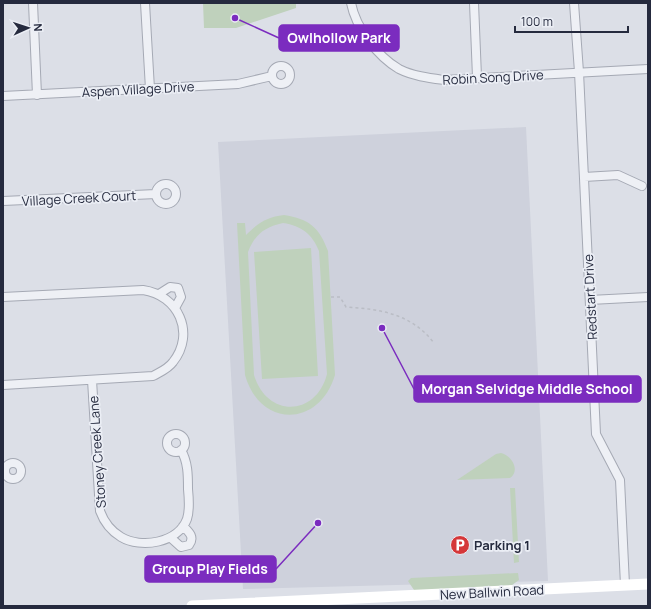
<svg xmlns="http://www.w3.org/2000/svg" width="651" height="609" viewBox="0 0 651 609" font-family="Manrope,sans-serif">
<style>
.built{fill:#ced1dc}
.green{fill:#bfd1bc;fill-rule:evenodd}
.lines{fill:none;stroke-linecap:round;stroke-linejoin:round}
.street-casing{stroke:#a5a9b4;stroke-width:10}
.path{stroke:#babdc5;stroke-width:1.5;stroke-dasharray:3 3;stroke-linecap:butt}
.street{stroke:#eef0f5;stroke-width:8}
.secondary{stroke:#fff;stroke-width:11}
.labels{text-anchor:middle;stroke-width:3.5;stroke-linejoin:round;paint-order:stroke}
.street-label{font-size:13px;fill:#252a3e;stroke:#ebeef5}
.poi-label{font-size:13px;font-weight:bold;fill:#252a3e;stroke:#ebeef5;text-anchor:start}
.leader{fill:none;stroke:#7b2cbf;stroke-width:1.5}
.callout-dot{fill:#7b2cbf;stroke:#ebeef5;stroke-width:1.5}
.callout{fill:#7b2cbf;stroke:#7b2cbf;stroke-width:1.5}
.callout-label{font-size:14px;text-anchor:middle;font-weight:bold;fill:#fff}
</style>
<rect width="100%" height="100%" fill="#dcdfe7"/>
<path class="built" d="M526 127 548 581 243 589 218 142Z"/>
<path class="green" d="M203 3H296V8L236 28H204Z
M284 215C309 219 319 227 328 251L335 375C319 428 260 428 245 375L237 223H245L246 235C258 223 267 217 284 215ZM283 223C302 226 312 234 319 251L327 374C316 417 267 418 254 375L248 252C255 234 265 227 283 223Z
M311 248 318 376 262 379 254 252Z
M501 453C511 455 521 470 510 478L457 480 496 454Z
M510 488H515L519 562 514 563Z
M518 573 519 580 512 585 420 591 414 590 408 581 411 578Z"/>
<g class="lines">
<defs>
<path id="street" d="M33 3 37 95
M145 3 150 89
M351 3C356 28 377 56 399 69 413 76 429 78 444 80L648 69
M474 3 477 77
M574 3 579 72 596 434 620 480 625 585
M272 75a9 9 0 1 1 18 0a9 9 0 1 1-18 0Z
M3 96 238 84 272 76
M584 177 618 175 642 186
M156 194a10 10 0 1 1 20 0a10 10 0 1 1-20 0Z
M3 201 156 194
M159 294 170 287 178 288 181 297 175 308
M3 297 143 290C178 295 196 333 173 362 168 369 160 372 153 376L3 385
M590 300 648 297
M92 380 100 511C104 522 111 531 121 537 141 549 178 543 187 519 190 510 189 499 188 489 188 475 188 462 181 450
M167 443a9 9 0 1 1 18 0a9 9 0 1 1-18 0Z
M5 471a8 8 0 1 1 16 0a8 8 0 1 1-16 0Z
M171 538 181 547 189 545C195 537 189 532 183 526"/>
</defs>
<use href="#street" class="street-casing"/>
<path class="path" d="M331 297H340L346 307C380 309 412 314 434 343"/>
<use href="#street" class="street"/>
<path class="secondary" d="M192 606 648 584"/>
</g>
<defs>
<symbol id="parking-disc" viewBox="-11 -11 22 22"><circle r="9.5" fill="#d53739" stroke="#ebeef5"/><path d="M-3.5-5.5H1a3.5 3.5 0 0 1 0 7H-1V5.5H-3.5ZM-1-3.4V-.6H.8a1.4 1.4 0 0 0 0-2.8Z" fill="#fff"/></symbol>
</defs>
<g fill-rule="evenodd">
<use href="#parking-disc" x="449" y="534" width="22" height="22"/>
</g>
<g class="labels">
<g class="street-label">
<text transform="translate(493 77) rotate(-3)" y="5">Robin Song Drive</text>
<text transform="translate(138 89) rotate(-3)" y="5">Aspen Village Drive</text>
<text transform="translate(79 198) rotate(-3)" y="5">Village Creek Court</text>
<text transform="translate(590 297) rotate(-93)" y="5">Redstart Drive</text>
<text transform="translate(97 452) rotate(-94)" y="5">Stoney Creek Lane</text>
<text transform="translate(492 592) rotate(-3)" y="5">New Ballwin Road</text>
</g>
<g class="poi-label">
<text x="474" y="550">Parking 1</text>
</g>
</g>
<path class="leader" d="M235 18L279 38M382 328L414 389M318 523L276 569"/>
<g class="callout-dot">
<circle cx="235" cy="18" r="4"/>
<circle cx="382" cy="328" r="4"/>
<circle cx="318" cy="523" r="4"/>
</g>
<g class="callout">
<rect x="279" y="25" width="120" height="26" rx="4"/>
<rect x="414" y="376" width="227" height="26" rx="4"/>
<rect x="145" y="556" width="131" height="26" rx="4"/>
</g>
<g class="callout-label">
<text x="339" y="43">Owlhollow Park</text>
<text x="527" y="394">Morgan Selvidge Middle School</text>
<text x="210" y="574">Group Play Fields</text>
</g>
<rect width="651" height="609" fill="none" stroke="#252a3e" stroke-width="8"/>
<g transform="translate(28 28) rotate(87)" stroke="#ebeef5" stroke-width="3" paint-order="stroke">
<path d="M0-3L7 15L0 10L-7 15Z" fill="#252a3e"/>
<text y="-6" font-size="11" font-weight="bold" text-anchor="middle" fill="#252a3e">N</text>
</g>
<path d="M515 26v6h113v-6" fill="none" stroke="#252a3e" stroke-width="2"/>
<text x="521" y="26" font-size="12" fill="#252a3e" stroke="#ebeef5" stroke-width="3" paint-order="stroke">100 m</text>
</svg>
